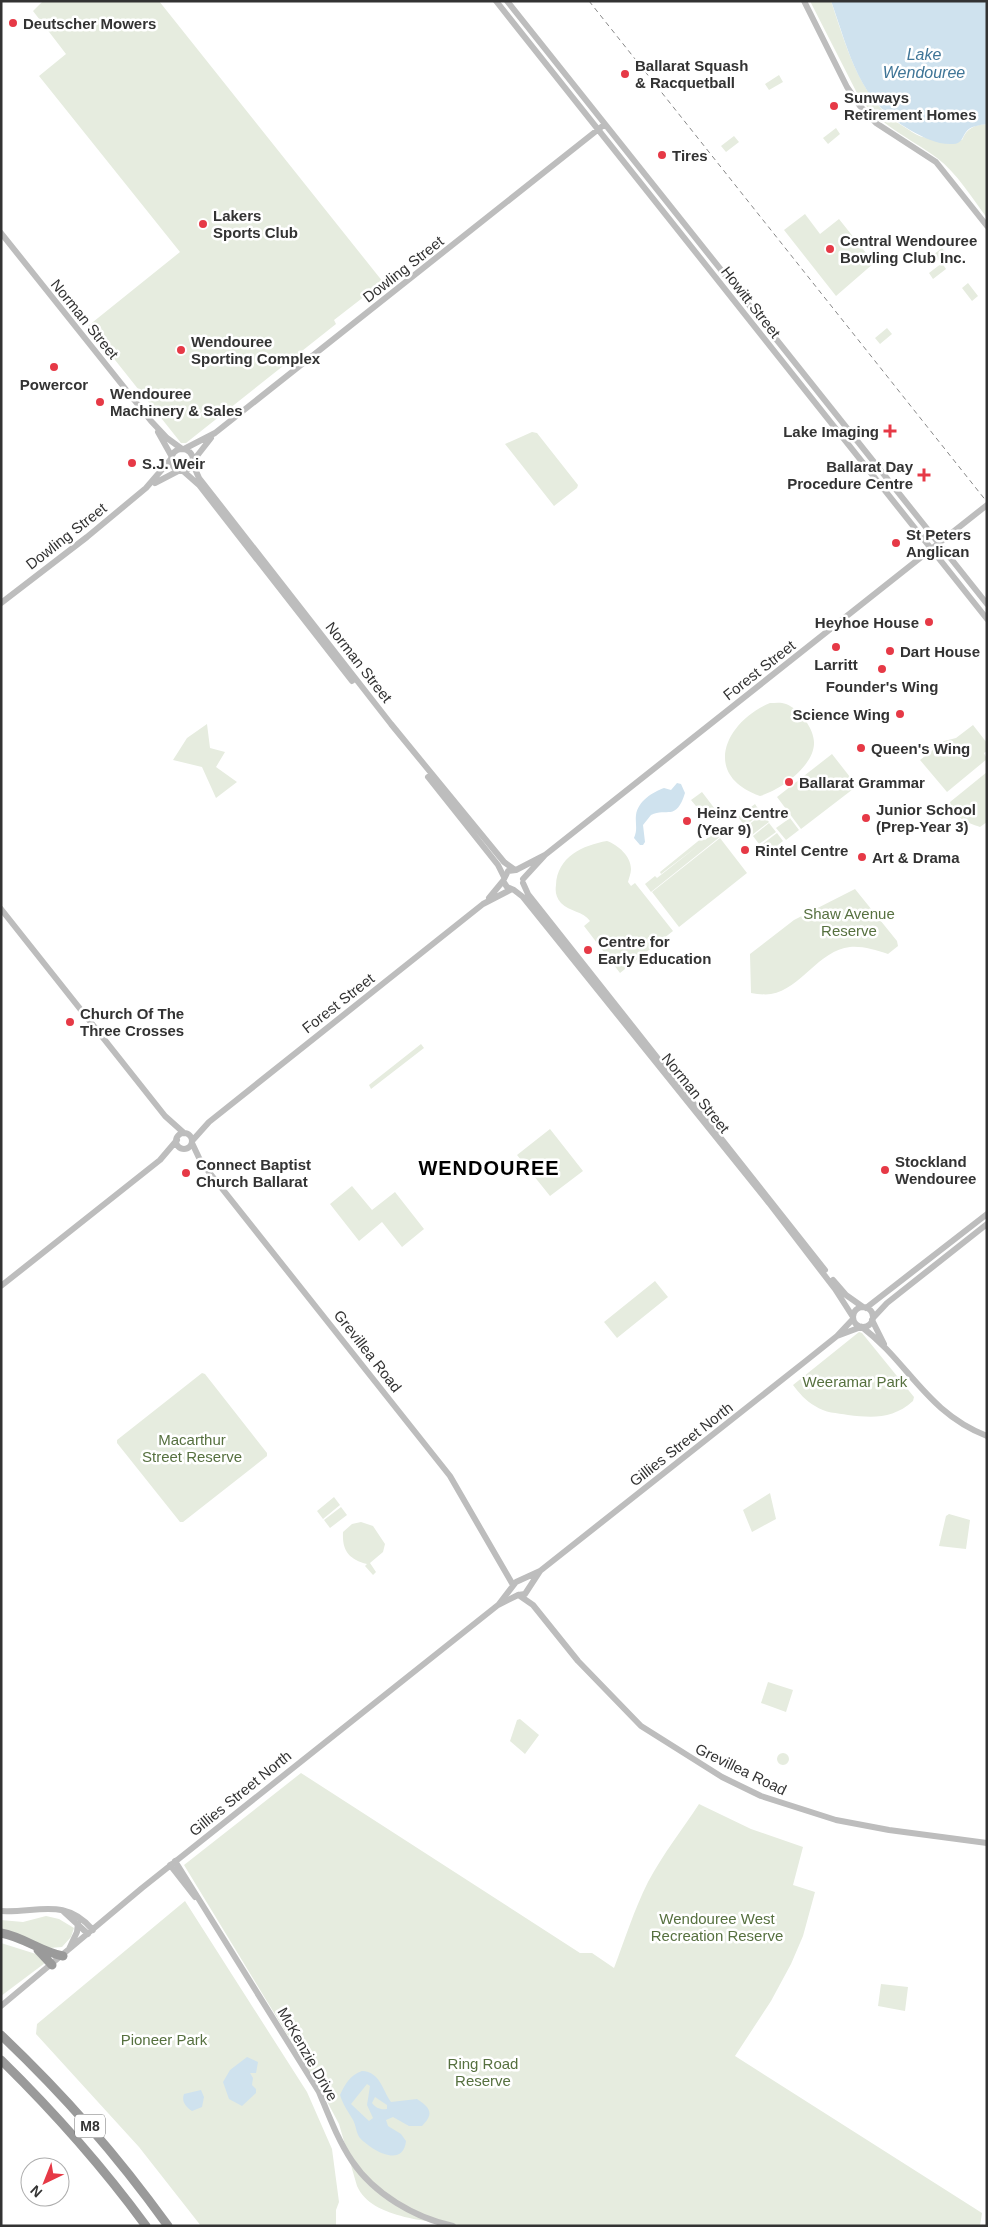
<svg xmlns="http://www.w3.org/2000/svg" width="988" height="2227" font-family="Arial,sans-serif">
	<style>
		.green { fill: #e6ecdf }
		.water { fill: #cfe2ee; fill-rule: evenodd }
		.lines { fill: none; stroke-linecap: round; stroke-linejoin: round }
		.secondary { stroke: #bdbdbd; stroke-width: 6 }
		.highway { stroke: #9a9a9a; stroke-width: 9 }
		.rail { stroke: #888; stroke-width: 1; stroke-dasharray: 5 4; stroke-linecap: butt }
		.poi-dot { fill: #e63946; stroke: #fff; stroke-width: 2 }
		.labels { text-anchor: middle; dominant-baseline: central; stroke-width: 5; stroke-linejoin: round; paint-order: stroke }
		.shield { fill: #fff; stroke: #707070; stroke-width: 1 }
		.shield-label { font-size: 14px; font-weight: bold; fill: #333 }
		.poi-label { font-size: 15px; font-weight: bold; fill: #333; stroke: #fff; text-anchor: start }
		.street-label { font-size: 15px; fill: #333; stroke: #fff }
		.park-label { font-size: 15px; fill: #56703f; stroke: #fff }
		.water-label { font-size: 16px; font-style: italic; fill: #3f7597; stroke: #fff }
		.district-label { font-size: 20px; font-weight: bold; letter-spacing: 1px; fill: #000; stroke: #fff }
	</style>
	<rect width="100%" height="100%" fill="#fff"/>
	<path class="green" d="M43 1H159L383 282 334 320 336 324 186 443H181L88 326 180 252 39 76 66 54 33 11Z
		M810 1H831C847 48 860 102 906 128 911 131 917 136 923 137 935 140 949 139 962 140 967 128 974 125 987 124V218C972 198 957 173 937 158 910 138 879 125 859 97Z
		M779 75 783 82 769 90 765 84Z
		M836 128 840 134 828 144 823 138Z
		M734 136 739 142 726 152 721 146Z
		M805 214 820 234 839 219 874 263 836 296 784 230Z
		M942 248 946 254 933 264 929 258Z
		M942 263 946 269 933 279 929 273Z
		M968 283 978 296 972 301 962 288Z
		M887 328 892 334 880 344 875 338Z
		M532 432 537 433 578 485 577 488 554 506 505 444Z
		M770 703C775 703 781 702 786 704 799 709 815 729 814 744 813 767 780 790 760 796 701 775 725 722 770 703Z
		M207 724 210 748 225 752 216 767 237 782 216 798 202 767 173 760 187 738Z
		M973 725 987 743V751L984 753 987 759 947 792 920 760 944 741 956 738Z
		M832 754 857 786 801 829 777 797Z
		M987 772V822L980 827C966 822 954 818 950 802Z
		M702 792 715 809 705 817 691 800Z
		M755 804 761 813 745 826 738 817Z
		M762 814 769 822 752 835 746 827Z
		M790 818 799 830 786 840 776 828Z
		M769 823 776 832 759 844 753 836Z
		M716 831 721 836 651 892 645 884 655 876 657 878 699 845 661 874 660 872 697 842 702 838 705 840Z
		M777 833 783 841 767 854 760 846Z
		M720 838 747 873 679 927 652 892Z
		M607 841C618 845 631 856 631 869 631 873 629 878 628 882L631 886 635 883 673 931 620 973 584 926 590 921C583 911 570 912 561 903 556 897 555 892 556 885 557 857 583 845 607 841Z
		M855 889 897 941 898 946 888 954C875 950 863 946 850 947 819 950 801 989 771 994 765 995 757 994 751 993L750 954 794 920Z
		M421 1044 424 1048 371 1089 369 1085Z
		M550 1129 583 1171 550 1196 517 1155Z
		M352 1186 372 1210 395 1192 424 1229 402 1247 382 1222 359 1241 330 1204Z
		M655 1281 668 1297 617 1338 604 1322Z
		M859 1332 862 1333 914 1397 913 1401C893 1419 873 1418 848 1415 837 1413 825 1413 815 1406 806 1401 799 1393 793 1385Z
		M202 1373 205 1374 267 1453V1456L183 1522H180L117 1443V1440Z
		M770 1493 776 1519 752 1532 743 1510Z
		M334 1497 340 1505 323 1519 317 1511Z
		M341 1507 347 1515 330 1528 324 1520Z
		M949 1514 970 1520 966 1549 939 1546 946 1516Z
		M361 1522 373 1526 385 1544 383 1552 370 1563 376 1572 373 1575 365 1566 367 1564C349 1559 342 1551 343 1532L352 1524Z
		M768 1682 793 1690 786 1712 761 1703Z
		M520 1719 539 1735 525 1754 510 1741 517 1720Z
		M777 1759a6 6 0 1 1 12 0a6 6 0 1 1-12 0Z
		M301 1773 580 1953H592L614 1968C625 1939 634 1910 648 1882 663 1854 682 1830 699 1804L751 1829 803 1847 793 1885 815 1892 803 1936 791 1964 771 2001 735 2056 982 2213 980 2226H465C433 2221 372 2220 357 2186L339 2124 321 2090 184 1865Z
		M767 1780 781 1785 778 1792 764 1787Z
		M185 1901 307 2092 332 2149 339 2202 336 2210V2226H201L139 2147 36 2034 37 2024Z
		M46 1916 59 1919 74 1928 71 1937 62 1947 49 1948 1 1930V1920L23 1922Z
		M1 1943 36 1954 45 1963 1 1996Z
		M881 1984 908 1987 905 2011 878 2006Z"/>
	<path class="water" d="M831 1H987V124C980 125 970 126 966 132 962 137 962 144 953 144 938 145 924 138 910 130 858 101 850 54 831 1Z
		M677 783 681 784 685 793C676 822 667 807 651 815L643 825 645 842 643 845H640L634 838C638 829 635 823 636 815 638 801 653 792 664 788L671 790Z
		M247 2057 258 2062 256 2073H250L253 2078 252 2085 256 2089V2093L242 2106 229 2099 223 2082 230 2070Z
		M362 2071C380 2072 382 2089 391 2102L417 2099C431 2108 434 2114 422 2126H409L393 2117 386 2120 388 2126 401 2134 406 2141C403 2169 371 2150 360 2138 356 2133 356 2125 353 2120 348 2111 343 2105 340 2095 345 2084 350 2075 362 2071ZM367 2084 370 2086 367 2105 373 2118 369 2121 351 2104ZM375 2097 387 2105V2109C380 2110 376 2108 372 2103Z
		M201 2090 204 2097 202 2107 192 2111C186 2107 181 2101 184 2094Z"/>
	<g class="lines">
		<path class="secondary" d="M496 1 987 619
			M507 1 987 604
			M804 1 847 87 860 106 876 123 936 162 987 226
			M1 233 151 421 167 438 182 449
			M158 432 172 457
			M184 449 215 433 605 124
			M171 460a11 11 0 1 1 22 0a11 11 0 1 1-22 0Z
			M193 461 211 438
			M192 462 199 478 391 724 504 862 515 870
			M182 470 199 485 352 681
			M155 483 180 470
			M1 603 87 537 146 488 171 459
			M428 777 498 865 504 877
			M545 855 516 870 508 871 503 881 507 887 514 890 523 897 769 1203 835 1289 853 1317
			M523 879 545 855 987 505
			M523 883 528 894 825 1270
			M489 898 503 881
			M1 909 165 1116 184 1133
			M176 1141a8 8 0 1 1 16 0a8 8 0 1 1-16 0Z
			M192 1141 209 1122 483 904 510 890
			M192 1143 201 1162 450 1476 513 1585
			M833 1280 846 1295 863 1307
			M1 1286 160 1160 177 1140
			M853 1317a10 10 0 1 1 20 0a10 10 0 1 1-20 0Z
			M866 1308 987 1214
			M873 1318 887 1303 987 1224
			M872 1320 884 1344
			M862 1327C909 1363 926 1412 987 1436
			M837 1336 861 1327
			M518 1595 525 1594 540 1571
			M520 1596 533 1605 578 1661 641 1726 722 1777 761 1796 836 1820 889 1830 987 1843
			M499 1604 516 1582 540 1571 807 1360 837 1336 853 1319
			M175 1861 319 2092C329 2116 338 2140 352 2161 374 2194 415 2218 453 2226
			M170 1865 195 1897
			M1 1911C38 1913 65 1897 93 1930
			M63 1911 88 1934
			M69 1949 77 1932 78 1923
			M1 2006 142 1888 498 1605 518 1595"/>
		<path class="highway" d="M1 1933C24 1937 41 1952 63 1956
			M38 1950 52 1965
			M1 2035C65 2096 116 2154 168 2226
			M1 2060C54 2112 102 2166 146 2226"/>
		<path class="rail" d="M589 1 987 502"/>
	</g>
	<g class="poi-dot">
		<circle cx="13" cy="23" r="5"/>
		<circle cx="625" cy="74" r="5"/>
		<circle cx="834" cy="106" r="5"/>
		<circle cx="662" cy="155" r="5"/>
		<circle cx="203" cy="224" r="5"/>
		<circle cx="830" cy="249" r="5"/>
		<circle cx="181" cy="350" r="5"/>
		<circle cx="54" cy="367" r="5"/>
		<circle cx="100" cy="402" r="5"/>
		<path d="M887.5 423.5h5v5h5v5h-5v5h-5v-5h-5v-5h5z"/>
		<circle cx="132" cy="463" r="5"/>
		<path d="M921.5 467.5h5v5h5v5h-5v5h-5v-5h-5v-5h5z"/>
		<circle cx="896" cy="543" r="5"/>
		<circle cx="929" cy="622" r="5"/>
		<circle cx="836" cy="647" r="5"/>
		<circle cx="890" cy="651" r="5"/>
		<circle cx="882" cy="669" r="5"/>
		<circle cx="900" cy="714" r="5"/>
		<circle cx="861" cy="748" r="5"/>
		<circle cx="789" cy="782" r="5"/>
		<circle cx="866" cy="818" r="5"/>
		<circle cx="687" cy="821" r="5"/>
		<circle cx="745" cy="850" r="5"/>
		<circle cx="862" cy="857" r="5"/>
		<circle cx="588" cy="950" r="5"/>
		<circle cx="70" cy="1022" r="5"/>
		<circle cx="885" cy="1170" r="5"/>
		<circle cx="186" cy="1173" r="5"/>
	</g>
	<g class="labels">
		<rect class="shield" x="75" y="2114.5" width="30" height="23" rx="4"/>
		<g class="shield-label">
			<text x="90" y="2126">M8</text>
		</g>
		<g class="poi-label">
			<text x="23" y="23">Deutscher Mowers</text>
			<text x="635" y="65">Ballarat Squash<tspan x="635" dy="17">&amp; Racquetball</tspan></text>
			<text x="844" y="97">Sunways<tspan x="844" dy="17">Retirement Homes</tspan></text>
			<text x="672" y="155">Tires</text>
			<text x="213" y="215">Lakers<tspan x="213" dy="17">Sports Club</tspan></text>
			<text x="840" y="240">Central Wendouree<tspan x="840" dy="17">Bowling Club Inc.</tspan></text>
			<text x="191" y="341">Wendouree<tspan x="191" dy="17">Sporting Complex</tspan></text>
			<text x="54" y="384" text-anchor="middle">Powercor</text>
			<text x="110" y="393">Wendouree<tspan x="110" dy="17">Machinery &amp; Sales</tspan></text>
			<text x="879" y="431" text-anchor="end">Lake Imaging</text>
			<text x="142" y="463">S.J. Weir</text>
			<text x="913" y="466" text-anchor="end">Ballarat Day<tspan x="913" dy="17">Procedure Centre</tspan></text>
			<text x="906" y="534">St Peters<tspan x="906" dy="17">Anglican</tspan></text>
			<text x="919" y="622" text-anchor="end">Heyhoe House</text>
			<text x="900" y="651">Dart House</text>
			<text x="836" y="664" text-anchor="middle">Larritt</text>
			<text x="882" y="686" text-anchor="middle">Founder's Wing</text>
			<text x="890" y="714" text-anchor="end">Science Wing</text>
			<text x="871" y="748">Queen's Wing</text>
			<text x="799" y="782">Ballarat Grammar</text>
			<text x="876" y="809">Junior School<tspan x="876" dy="17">(Prep-Year 3)</tspan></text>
			<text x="697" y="812">Heinz Centre<tspan x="697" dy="17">(Year 9)</tspan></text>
			<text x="755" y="850">Rintel Centre</text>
			<text x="872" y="857">Art &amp; Drama</text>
			<text x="598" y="941">Centre for<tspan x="598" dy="17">Early Education</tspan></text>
			<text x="80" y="1013">Church Of The<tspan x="80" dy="17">Three Crosses</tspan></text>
			<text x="895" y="1161">Stockland<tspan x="895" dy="17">Wendouree</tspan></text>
			<text x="196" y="1164">Connect Baptist<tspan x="196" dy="17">Church Ballarat</tspan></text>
		</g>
		<g class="street-label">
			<text transform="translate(403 269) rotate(-38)">Dowling Street</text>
			<text transform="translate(751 302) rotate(52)">Howitt Street</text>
			<text transform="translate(85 319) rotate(51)">Norman Street</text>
			<text transform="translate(66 536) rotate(-38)">Dowling Street</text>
			<text transform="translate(359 662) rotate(52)">Norman Street</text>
			<text transform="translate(759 670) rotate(-38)">Forest Street</text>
			<text transform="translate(338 1003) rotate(-38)">Forest Street</text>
			<text transform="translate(696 1093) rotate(51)">Norman Street</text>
			<text transform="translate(368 1351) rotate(52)">Grevillea Road</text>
			<text transform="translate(681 1444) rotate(-38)">Gillies Street North</text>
			<text transform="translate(741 1769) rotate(26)">Grevillea Road</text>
			<text transform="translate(240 1793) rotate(-39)">Gillies Street North</text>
			<text transform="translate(308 2054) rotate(60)">McKenzie Drive</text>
		</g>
		<g class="park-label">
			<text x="849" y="913">Shaw Avenue<tspan x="849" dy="17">Reserve</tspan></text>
			<text x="855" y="1381">Weeramar Park</text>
			<text x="192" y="1439">Macarthur<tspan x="192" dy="17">Street Reserve</tspan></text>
			<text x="717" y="1918">Wendouree West<tspan x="717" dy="17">Recreation Reserve</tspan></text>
			<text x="164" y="2039">Pioneer Park</text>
			<text x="483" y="2063">Ring Road<tspan x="483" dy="17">Reserve</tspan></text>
		</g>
		<g class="water-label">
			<text x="924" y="54">Lake<tspan x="924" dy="18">Wendouree</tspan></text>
		</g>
		<g class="district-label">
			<text x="489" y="1168">WENDOUREE</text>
		</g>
	</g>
	<rect width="988" height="2227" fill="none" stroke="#333333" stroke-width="5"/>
	<g transform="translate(45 2182) rotate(223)"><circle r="24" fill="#ffffff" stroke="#adadad"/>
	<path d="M0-4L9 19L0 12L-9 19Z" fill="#e63946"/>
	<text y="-8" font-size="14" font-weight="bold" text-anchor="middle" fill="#333333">N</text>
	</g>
</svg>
